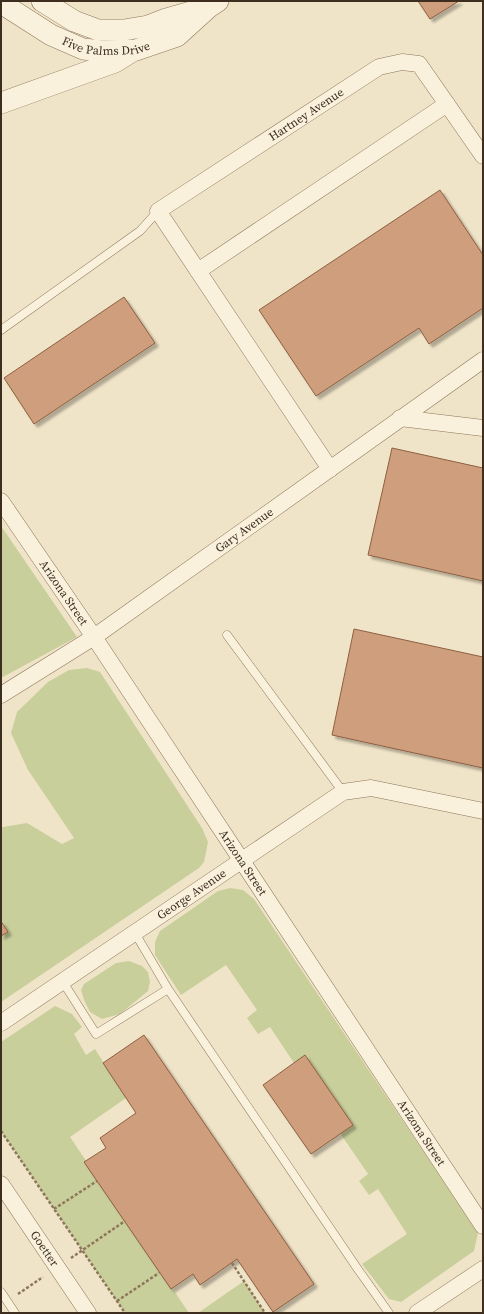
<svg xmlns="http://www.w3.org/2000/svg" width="484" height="1314" font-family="'Source Serif 4',serif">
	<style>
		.green { fill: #c9cf9b }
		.building { fill: #cf9f7d; stroke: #8d5f41; filter: url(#shadow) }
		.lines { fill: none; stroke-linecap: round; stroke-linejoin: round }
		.service-casing { stroke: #8d765c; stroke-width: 9 }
		.minor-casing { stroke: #8d765c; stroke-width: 17 }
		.tertiary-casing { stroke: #8d765c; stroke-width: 22 }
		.path { stroke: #8d765c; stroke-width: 2.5; stroke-dasharray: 3 2; stroke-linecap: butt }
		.service { stroke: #faf1dc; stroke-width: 8 }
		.minor { stroke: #faf1dc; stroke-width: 16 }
		.tertiary { stroke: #faf1dc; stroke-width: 21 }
		.labels { text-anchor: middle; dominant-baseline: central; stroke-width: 3.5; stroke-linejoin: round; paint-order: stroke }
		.street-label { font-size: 12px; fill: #3d2e20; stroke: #f7eed8 }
	</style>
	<defs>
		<filter id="shadow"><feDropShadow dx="3.5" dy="3.5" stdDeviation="1" flood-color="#0004"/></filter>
	</defs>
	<rect width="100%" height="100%" fill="#f0e4c8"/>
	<path class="green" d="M1 526 77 637 1 678Z
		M87 668 100 672 202 828 208 842 204 862 199 868 1 1002V936L8 932 1 919V828L3 827 27 823 62 844 74 838 28 770 11 733 17 712 48 682 69 670Z
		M230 888 243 890 254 899 478 1233 474 1251 401 1302 389 1299 362 1264 407 1234 378 1189 369 1195 359 1181 368 1174 340 1133 353 1125 306 1056 294 1063 270 1027 258 1034 247 1018 257 1010 226 965 181 995 155 955V942L160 931 218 891Z
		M129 961 142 966 148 972 150 982 148 991 120 1014 102 1019 90 1012 84 1000 81 990 84 984 116 963Z
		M55 1006 72 1014 82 1027 74 1034 86 1055 95 1049 126 1098 70 1137 189 1313H125L1 1131V1042Z
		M244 1281 265 1313H198Z"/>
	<path class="building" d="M418 1H459L430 19Z
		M440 190 483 255V308L429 344 419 328 316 396 259 310Z
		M124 297 155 343 34 424 4 378Z
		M392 448 483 468V581L368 555Z
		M354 629 483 657V768L332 735Z
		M1 921 8 932 1 936Z
		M144 1035 314 1284 273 1312 237 1259 200 1285 193 1274 171 1289 84 1162 106 1148 100 1138 136 1113 103 1063Z
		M305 1055 353 1125 311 1154 263 1085Z"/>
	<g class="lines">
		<defs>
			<path id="service" d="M1 330 140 231 158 211
				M227 635 343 792
				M63 982 96 1034 168 989 135 933
				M168 989 357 1268 389 1313
				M1 1292 15 1313"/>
			<g id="minor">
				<path d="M198 271 447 104"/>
				<path d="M400 418 483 428"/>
				<path id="s1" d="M330 469 158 211 379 67 402 62 419 64 483 156"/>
				<path id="s2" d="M1 501 94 637 483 1226"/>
				<path id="s3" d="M1 695 94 637 483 360"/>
				<path id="s4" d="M1 1023 343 792 371 788 483 811"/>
				<path id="s5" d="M1 1184 88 1313"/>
				<path d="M417 1313 483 1269"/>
			</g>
			<g id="tertiary">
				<path d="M42 1 74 21 98 30H124L148 26 166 19 205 8"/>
				<path id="s6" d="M1 3 51 35 83 49 102 51 136 50 177 36 209 7 218 1"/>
				<path d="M1 103 115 62 131 52"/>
			</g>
		</defs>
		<use href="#service" class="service-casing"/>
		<use href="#minor" class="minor-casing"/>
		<use href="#tertiary" class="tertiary-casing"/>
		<path class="path" d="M1 1131 125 1313
			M54 1209 97 1181
			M71 1258 125 1221
			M232 1263 265 1313
			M18 1294 43 1277
			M117 1301 159 1273"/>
		<use href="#service" class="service"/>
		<use href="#minor" class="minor"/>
		<use href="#tertiary" class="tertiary"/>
	</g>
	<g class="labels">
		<g class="street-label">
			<text stroke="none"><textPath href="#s6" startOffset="117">Five Palms Drive</textPath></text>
			<text stroke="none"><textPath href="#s1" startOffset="487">Hartney Avenue</textPath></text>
			<text stroke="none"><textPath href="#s3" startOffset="294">Gary Avenue</textPath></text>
			<text stroke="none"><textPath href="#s2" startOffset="111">Arizona Street</textPath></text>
			<text stroke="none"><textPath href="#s2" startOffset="435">Arizona Street</textPath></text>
			<text stroke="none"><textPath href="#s4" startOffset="230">George Avenue</textPath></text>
			<text stroke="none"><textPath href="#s2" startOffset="759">Arizona Street</textPath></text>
			<text stroke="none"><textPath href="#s5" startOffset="78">Goetter</textPath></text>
		</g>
	</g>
	<rect width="484" height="1314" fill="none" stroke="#3d2e20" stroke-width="4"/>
</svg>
